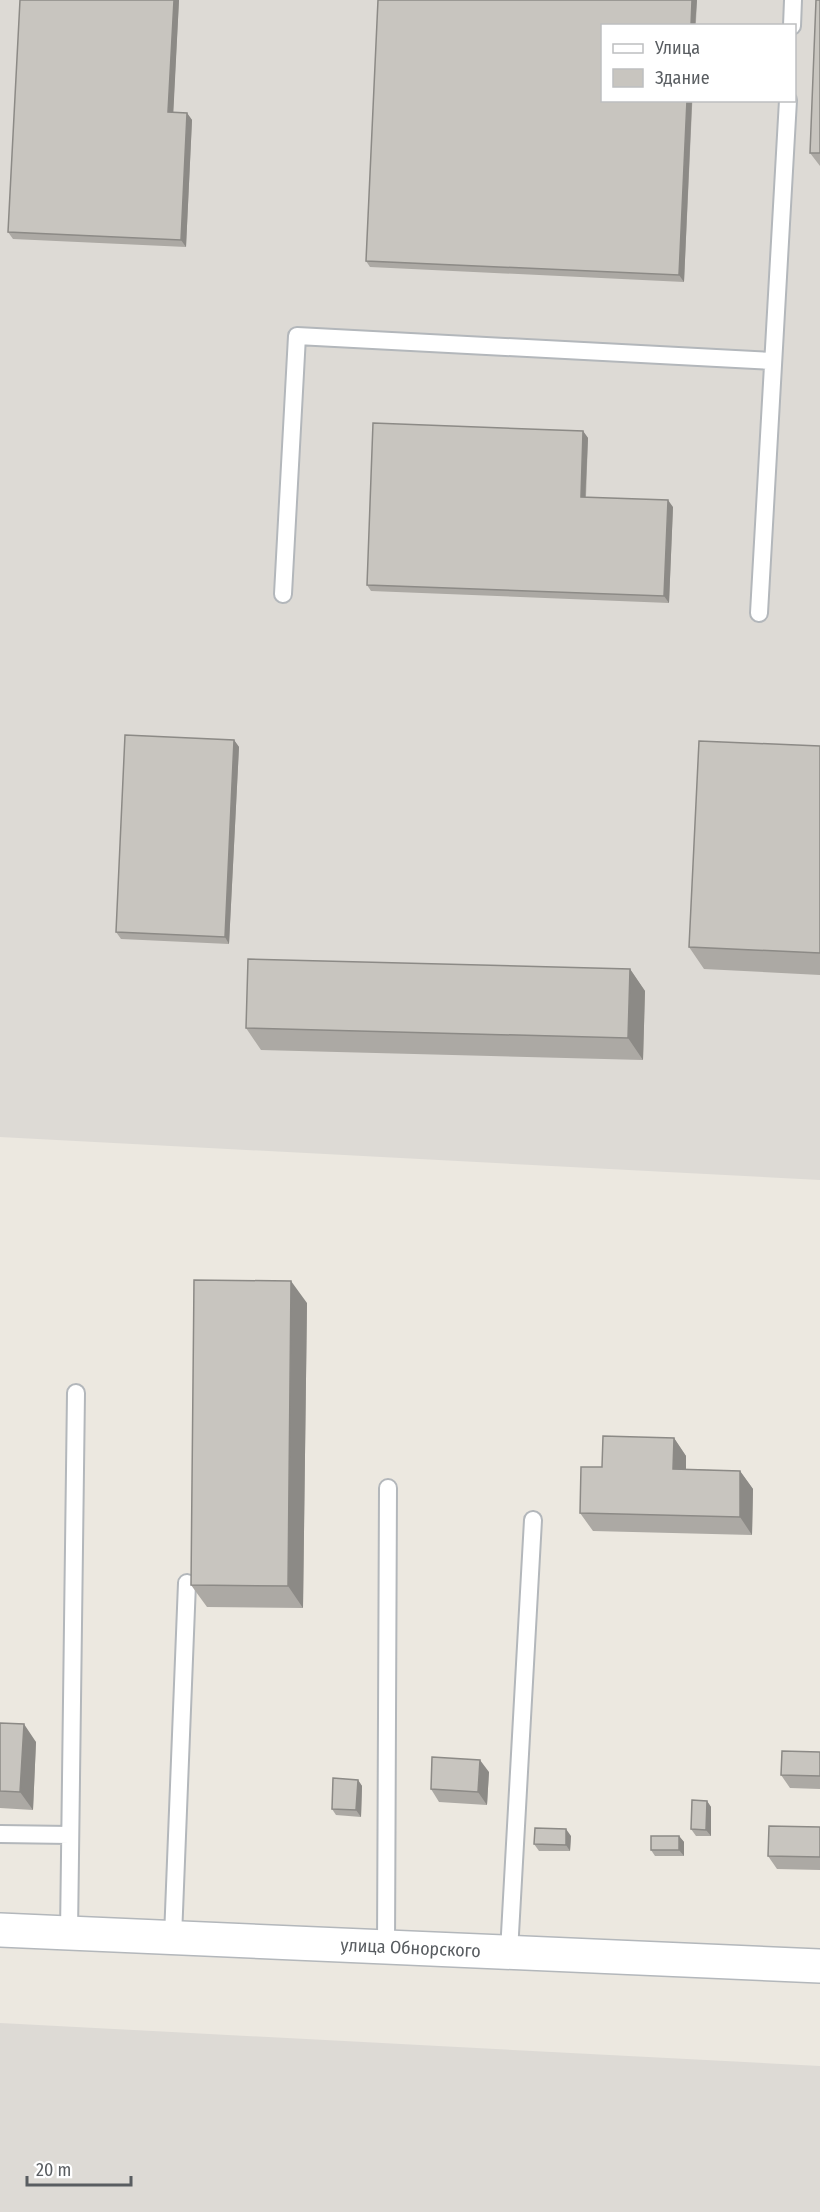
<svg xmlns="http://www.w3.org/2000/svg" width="820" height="2212" font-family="'Fira Sans Condensed',sans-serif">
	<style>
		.industrial { fill: #dddad5; fill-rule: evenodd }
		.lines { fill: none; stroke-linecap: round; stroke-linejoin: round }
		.service-casing { stroke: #b3b7bb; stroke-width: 20 }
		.minor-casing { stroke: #b3b7bb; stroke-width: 36 }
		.service { stroke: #fff; stroke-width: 16 }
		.minor { stroke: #fff; stroke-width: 33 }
		.wall { fill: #aca9a4 }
		.shaded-wall { fill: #8c8a86 }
		.building { fill: #c8c5bf; stroke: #8c8a86; stroke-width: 1.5 }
		.labels { text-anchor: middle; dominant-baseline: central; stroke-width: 4.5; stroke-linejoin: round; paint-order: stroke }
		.street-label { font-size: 18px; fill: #595d61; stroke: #fff }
	</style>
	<rect width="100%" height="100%" fill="#ece8e0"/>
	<path class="industrial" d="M0 0H820V1180L0 1137ZM602 26H794V100H602Z
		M0 2023 820 2066V2212H0Z"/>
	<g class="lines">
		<defs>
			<path id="service" d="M792 26 793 0
				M283 594 297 336 773 361
				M759 613 788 100
				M0 1834 70 1835
				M69 1933 76 1393
				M173 1937 187 1583
				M386 1946 388 1488
				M509 1952 533 1520"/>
			<g id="minor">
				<path id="s1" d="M0 1930 820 1966"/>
			</g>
		</defs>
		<use href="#service" class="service-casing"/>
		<use href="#minor" class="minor-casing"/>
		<use href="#service" class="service"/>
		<use href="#minor" class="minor"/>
	</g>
	<path class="wall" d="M179 0 173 112 187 113 192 120 186 247 13 239 8 232Z
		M697 0 684 282 370 267 366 261Z
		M820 0V166L810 153Z
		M583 431 588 438 586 497 673 507 669 603 371 591 367 585Z
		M234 740 239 747 229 944 121 939 116 932Z
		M820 746V975L704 969 689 947Z
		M630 969 645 991 643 1060 261 1050 246 1028Z
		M307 1303 303 1608 207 1607 191 1585Z
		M674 1438 686 1456V1469L740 1471 753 1489 752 1535 593 1531 580 1513 602 1467Z
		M0 1723 36 1742 33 1810 0 1808Z
		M820 1752V1789L790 1788 781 1775Z
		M489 1772 487 1805 439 1802 431 1789Z
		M358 1780 362 1786 361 1817 336 1815 332 1809Z
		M707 1801 711 1807V1836H696L691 1829Z
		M820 1827V1870L777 1869 768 1856Z
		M571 1836 570 1851H539L534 1844Z
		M679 1836 684 1842V1856H655L651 1850Z"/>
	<path class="shaded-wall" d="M174 0H179L173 119 168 112Z
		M692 0H697L695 26H691Z
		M687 100H692L684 282 679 275Z
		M187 113 192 120 186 247 181 240Z
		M583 431 588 438 585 503 581 497Z
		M668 500 673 507 669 603 664 596Z
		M234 740 239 747 229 944 225 937Z
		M630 969 645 991 643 1060 628 1038Z
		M291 1281 307 1303 303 1608 288 1586Z
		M674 1438 686 1456V1487L673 1469Z
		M740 1471 753 1489 752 1535 740 1517Z
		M24 1724 36 1742 33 1810 20 1792Z
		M480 1760 489 1772 487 1805 478 1792Z
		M358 1780 362 1786 361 1817 356 1810Z
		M707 1801 711 1807V1836L706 1830Z
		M566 1829 571 1836 570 1851 566 1845Z
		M679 1836 684 1842V1856L679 1850Z"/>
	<path class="building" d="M20 0H174L168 112 187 113 181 240 8 232Z
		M378 0H692L691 26H603V100H687L679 275 366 261Z
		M816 0H820V153H810Z
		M373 423 583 431 581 497 668 500 664 596 367 585Z
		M125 735 234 740 225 937 116 932Z
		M699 741 820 746V953L689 947Z
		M248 959 630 969 628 1038 246 1028Z
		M194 1280 291 1281 288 1586 191 1585Z
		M603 1436 674 1438 673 1469 740 1471V1517L580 1513 581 1467H602Z
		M0 1723 24 1724 20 1792 0 1791Z
		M782 1751 820 1752V1776L781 1775Z
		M432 1757 480 1760 478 1792 431 1789Z
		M333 1778 358 1780 356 1810 332 1809Z
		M692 1800 707 1801 706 1830 691 1829Z
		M769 1826 820 1827V1857L768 1856Z
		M535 1828 566 1829V1845L534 1844Z
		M651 1836H679V1850H651Z"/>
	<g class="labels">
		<g class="street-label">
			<text stroke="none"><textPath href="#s1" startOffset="411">улица Обнорского</textPath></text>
		</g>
	</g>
	<rect x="601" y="24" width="195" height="78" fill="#ffffff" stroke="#bdbec0" stroke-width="1.5"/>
	<rect x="613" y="44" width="30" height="9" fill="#ffffff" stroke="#bdbec0" stroke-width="1.5"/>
	<text x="655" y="54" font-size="18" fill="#595d61">Улица</text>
	<rect x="613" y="69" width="30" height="18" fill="#c8c5bf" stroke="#bdbec0" stroke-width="1.5"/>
	<text x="655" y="84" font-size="18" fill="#595d61">Здание</text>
	<path d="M27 2176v9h104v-9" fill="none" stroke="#595d61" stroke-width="3"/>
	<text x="36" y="2176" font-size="18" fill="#595d61" stroke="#ffffff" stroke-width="4.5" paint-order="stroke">20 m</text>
</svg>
